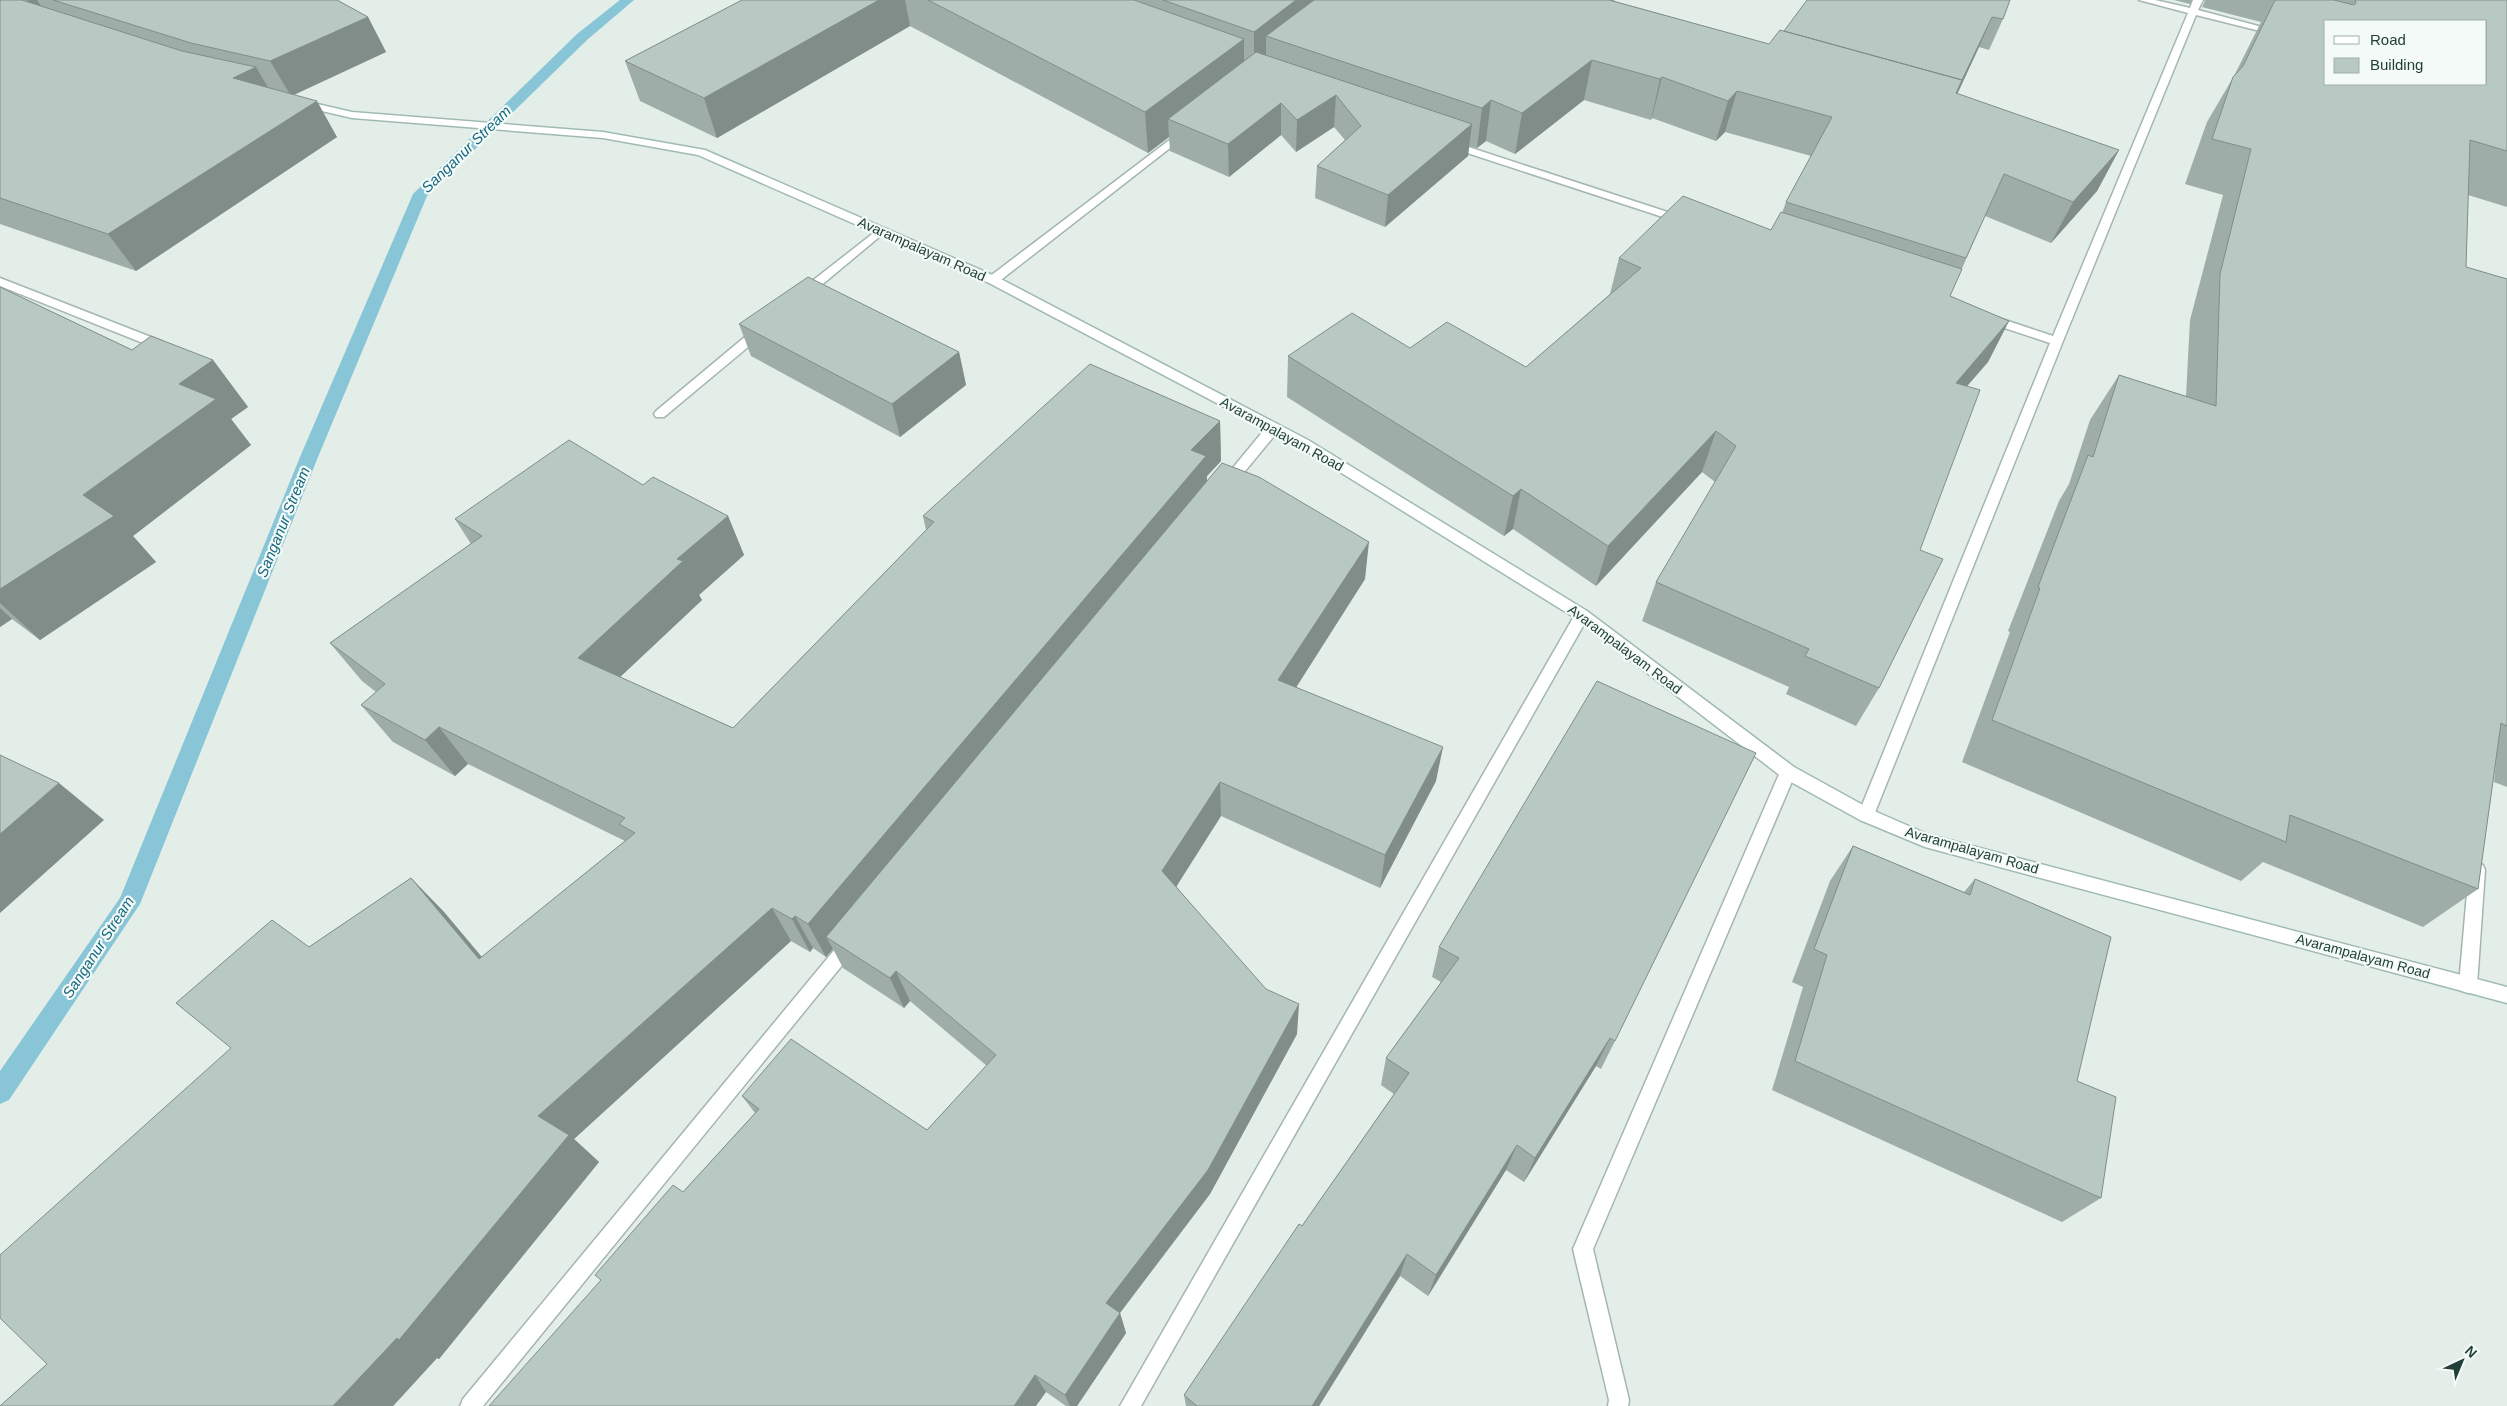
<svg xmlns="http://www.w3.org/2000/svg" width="2507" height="1406" font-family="Arial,sans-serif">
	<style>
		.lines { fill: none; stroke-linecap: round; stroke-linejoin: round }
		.stream { fill: #88c5d6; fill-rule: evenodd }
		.street-casing { stroke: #a5b6b1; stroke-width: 3 }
		.secondary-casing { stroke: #a0bab2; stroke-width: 3 }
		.street { fill: #fff; fill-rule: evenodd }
		.secondary { fill: #fff; fill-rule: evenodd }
		.wall { fill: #9eada8 }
		.shaded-wall { fill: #818d88 }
		.building { fill: #b8c9c3; stroke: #818d88; fill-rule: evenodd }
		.labels { text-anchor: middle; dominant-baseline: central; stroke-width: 4.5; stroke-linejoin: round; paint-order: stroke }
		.street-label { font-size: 14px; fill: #21403a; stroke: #f4faf7 }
		.water-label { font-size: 15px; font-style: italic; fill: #176980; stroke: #f4faf7 }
	</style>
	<rect width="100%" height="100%" fill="#e3eee9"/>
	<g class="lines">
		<path class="stream" d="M620 0H634L587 40 427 196 318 457 140 904 9 1100 0 1104V1071L120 898 300 457 413 194 577 34Z"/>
		<defs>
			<path id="street" d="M2139 0H2155L2190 8 2193 0H2203L2198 10 2281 32 2276 35 2196 15 2063 341 1874 815 1872 820 1866 822 1860 820 1858 815 2050 343 1983 321 1981 318 1987 314 2053 336 2188 13Z
				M1184 129 1189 132 1188 134 997 283H989V277Z
				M1450 141 1686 218 1688 220 1682 223 1678 222 1446 146 1445 144Z
				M880 228 886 231 884 233 806 298H798V292Z
				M0 278 161 341 163 344 157 348 153 347 0 286Z
				M762 325 768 329 766 332 664 417H656L654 414 656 411 758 326Z
				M1274 423 1280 427 1279 430 1232 487H1222L1220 484 1222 481 1269 424Z
				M1582 610 1587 611 1589 615 1587 619 1141 1406H1120L1577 611Z
				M1788 766 1794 767 1796 772 1593 1249 1629 1400 1628 1406H1608L1609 1400 1573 1249 1780 772 1782 767Z
				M2477 863 2483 865 2485 870 2477 985 2474 991 2468 993 2462 991 2459 985 2469 870 2471 865Z
				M851 934 857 937 859 942 857 947 483 1406H460L463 1399 845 937Z"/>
			<path id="secondary" d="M300 100 352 112 603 132 705 150 997 277 1308 440 1587 611 1794 767 1872 810 1927 834 2507 987V1003L1925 847 1860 820 1782 777 1577 619 1298 446 989 283 698 155 603 138 352 118 296 105 295 103Z"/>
		</defs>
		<use href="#street" class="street-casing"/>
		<use href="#secondary" class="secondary-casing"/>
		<use href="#street" class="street"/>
		<use href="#secondary" class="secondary"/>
	</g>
	<path class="wall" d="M0 0H337L368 17 386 52 294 95 337 137 136 271 0 224Z
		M742 0H1615L1614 1 1769 44 1784 31 2010 0 2003 19 1989 50 1979 47 1957 94 2119 150 2097 191 2051 243 1985 216 1950 296 2009 321 1988 362 1967 386 1920 550 1879 688 1856 726 1786 694 1789 687 1642 621 1656 582 1715 482 1702 472 1596 586 1513 529 1504 536 1287 397 1288 356 1410 348 1526 367 1610 294 1619 258 1771 230 1782 213 1786 202 1811 156 1725 132 1716 141 1652 118 1651 120 1584 100 1515 154 1486 141 1477 148 1469 146 1468 156 1385 227 1315 198 1317 166 1345 140 1334 127 1296 152 1281 135 1229 177 1170 151 1169 137 1148 153 910 26 717 138 640 101 625 61Z
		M2174 0H2192L2190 4Z
		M2204 0H2507V207L2468 195 2466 267 2507 279V787L2494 782 2496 761 2478 889 2423 927 2263 862 2241 881 1962 762 2010 632 2008 631 2059 501 2069 484 2090 420 2119 375 2186 396 2190 320 2223 195 2185 184 2207 122 2234 76 2261 22 2202 7 2205 1Z
		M0 287 132 350 213 360 248 407 231 419 251 445 133 536 156 562 40 640 12 619 0 627Z
		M739 324 959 352 966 385 900 437 751 356Z
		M1220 421 1221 461 1207 476V482L1365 579 1296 687 1436 781 1380 888 1221 816 1176 886 1297 1034 1210 1194 1120 1313 1126 1333 1077 1406H1066L1046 1392 683 1192 755 1113 742 1096 927 1130 987 1066 910 1001 904 1008 843 968 833 949 826 957 813 948 810 952 791 941 574 1139 599 1162 439 1359 437 1358 393 1406H0L47 1364 231 1048 309 947 411 878 444 912 482 957 625 841 468 764 455 776 393 742 361 705 376 692 362 681 330 643 471 544 455 519 643 485 728 516 744 555 699 595 702 600 620 677 733 728 926 530 923 516Z
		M1853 846 1964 892 1975 879 2077 1081 2101 1198 2062 1222 1772 1090 1803 987 1792 982 1830 881Z
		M1439 947 1615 1041 1601 1069 1596 1066 1524 1182 1506 1170 1428 1296 1400 1276 1319 1406H1186L1184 1395 1394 1094 1381 1085 1386 1058 1441 982 1432 977Z"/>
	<path class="shaded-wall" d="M27 0H37L51 21 44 24Z
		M879 0H905L910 26 717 138 704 98Z
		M1296 0H1347L1266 36V62L1254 72V32Z
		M368 17 386 52 291 96 270 61Z
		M1992 17 1979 47 1949 112 1962 80Z
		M1244 39V80L1168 119 1169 137 1148 153 1145 112Z
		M1592 60 1584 100 1515 154 1522 113Z
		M256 67 277 103 233 78Z
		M1662 77 1652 118 1651 120 1660 79Z
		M1737 91 1725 132 1716 141 1728 101Z
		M1336 95 1334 127 1296 152 1297 120Z
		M1491 100 1486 141 1477 148 1482 108Z
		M317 101 337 137 136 271 108 234Z
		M1281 103V135L1229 177 1228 144Z
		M1472 124 1468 156 1385 227 1388 195Z
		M2119 150 2097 191 2051 243 2073 202Z
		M2009 321 1988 362 1935 423 1956 383Z
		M959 352 966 385 900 437 892 404Z
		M213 360 248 407 231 419 251 445 133 536 156 562 40 640 0 603V589L179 384Z
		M1220 421 1221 461 1207 476V496L826 937 833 949 826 957 808 924 1191 450Z
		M1716 431 1702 472 1596 586 1608 546Z
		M1521 489 1513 529 1504 536 1513 496Z
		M728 516 744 555 699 595 702 600 601 695 578 658 677 559Z
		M1369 542 1365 579 1278 716V680Z
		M0 608 12 619 0 627Z
		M439 727 468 764 455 776 425 740Z
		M1443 747 1436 781 1380 888 1385 855Z
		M1220 782 1221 816 1166 903 1162 871Z
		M59 783 104 820 0 913V834Z
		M411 878 444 912 510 991 479 959Z
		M772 908 791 941 574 1139 599 1162 439 1359 437 1358 393 1406H333L538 1116Z
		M795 916 813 948 810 952 792 919Z
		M896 971 910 1001 904 1008 890 978Z
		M1299 1004 1297 1034 1210 1194 1113 1322 1106 1303Z
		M1610 1038 1596 1066 1524 1182 1535 1158Z
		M1517 1145 1506 1170 1428 1296 1436 1275Z
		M1407 1254 1400 1276 1319 1406H1312Z
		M1120 1313 1126 1333 1077 1406H1070L1065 1395Z
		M1035 1375 1046 1392 1036 1406H1014Z"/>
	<path class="building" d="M0 0H22L182 51 256 67 233 78 317 101 108 234 0 198Z
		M53 0H337L368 17 270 61 191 43Z
		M742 0H879L704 98 625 61Z
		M928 0H1134L1244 39 1145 112Z
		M1163 0H1296L1254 32Z
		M1314 0H1609L1769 44 1780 30 1962 80 1956 93 2119 150 2073 202 2004 174 1966 258 1786 202 1832 117 1737 91 1728 101 1662 77 1660 79 1592 60 1522 113 1491 100 1482 108 1266 36Z
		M1807 0H2010L2003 19 1992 17 1962 80 1784 31Z
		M2275 0H2334L2354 5 2356 3 2355 0H2507V151L2470 140 2466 267 2507 279V726L2501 723 2478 889 2290 815 2286 842 1992 720 2040 588 2038 587 2088 455 2093 457 2119 375 2216 406 2220 274 2251 149 2212 139 2233 77 2243 66ZM2326 21H2486V84H2326Z
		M1256 52 1472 124 1388 195 1317 166 1361 126 1336 95 1297 120 1281 103 1228 144 1168 119Z
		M1683 196 1771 230 1781 212 1962 269 1950 296 2009 321 1956 383 1980 390 1920 550 1943 559 1879 688 1805 656 1809 649 1656 582 1736 446 1716 431 1608 546 1521 489 1513 496 1288 356 1352 313 1410 348 1447 322 1526 367 1641 268 1619 258Z
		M808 277 959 352 892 404 739 324Z
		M0 287 132 350 151 336 213 360 179 384 216 399 83 495 114 516 0 589Z
		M1090 364 1220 421 1191 450 1206 456 808 924 795 916 792 919 772 908 538 1116 569 1135 399 1340 397 1338 333 1406H0L47 1364 0 1318V1255L231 1048 176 1003 272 920 309 947 411 878 479 959 635 833 619 824 625 818 439 727 425 740 361 705 385 684 330 643 482 536 455 519 569 440 643 485 653 477 728 516 677 559 683 561 578 658 733 728 934 522 923 516Z
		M1222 463 1259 477 1369 542 1278 680 1443 747 1385 855 1220 782 1162 871 1266 989 1299 1004 1208 1170 1106 1303 1120 1313 1065 1395 1035 1375 1014 1406H489L601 1280 595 1275 673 1185 683 1192 759 1109 742 1096 791 1039 927 1130 996 1055 896 971 890 978 826 937Z
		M1597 681 1756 753 1615 1041 1610 1038 1535 1158 1517 1145 1436 1275 1407 1254 1312 1406H1197L1184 1395 1299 1224 1302 1226 1409 1073 1386 1058 1459 958 1439 947Z
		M0 755 59 783 0 834Z
		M1853 846 1970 895 1975 879 2111 937 2077 1081 2116 1097 2101 1198 1795 1061 1827 955 1814 949Z"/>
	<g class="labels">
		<g class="street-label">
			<text transform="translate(922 249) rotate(24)">Avarampalayam Road</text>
			<text transform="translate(1282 434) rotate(29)">Avarampalayam Road</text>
			<text transform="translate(1625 649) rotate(37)">Avarampalayam Road</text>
			<text transform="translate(1972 850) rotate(16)">Avarampalayam Road</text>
			<text transform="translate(2363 956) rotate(15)">Avarampalayam Road</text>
		</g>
		<g class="water-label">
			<text transform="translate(466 149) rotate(-44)">Sanganur Stream</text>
			<text transform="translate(283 522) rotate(-68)">Sanganur Stream</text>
			<text transform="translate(98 947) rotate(-57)">Sanganur Stream</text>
		</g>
	</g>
	<rect x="2324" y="20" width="162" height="65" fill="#f4faf7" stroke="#a0b0ab"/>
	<rect x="2334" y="36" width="25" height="8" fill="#ffffff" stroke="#a0b0ab"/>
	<text x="2370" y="45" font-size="15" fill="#21403a">Road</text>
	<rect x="2334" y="58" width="25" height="15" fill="#b8c9c3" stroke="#a0b0ab"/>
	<text x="2370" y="70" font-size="15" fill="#21403a">Building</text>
	<g transform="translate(2462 1361) rotate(44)" stroke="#f4faf7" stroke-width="4" paint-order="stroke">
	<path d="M0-4L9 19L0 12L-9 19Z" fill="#21403a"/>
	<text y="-8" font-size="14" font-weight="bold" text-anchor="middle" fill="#21403a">N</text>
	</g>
</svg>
